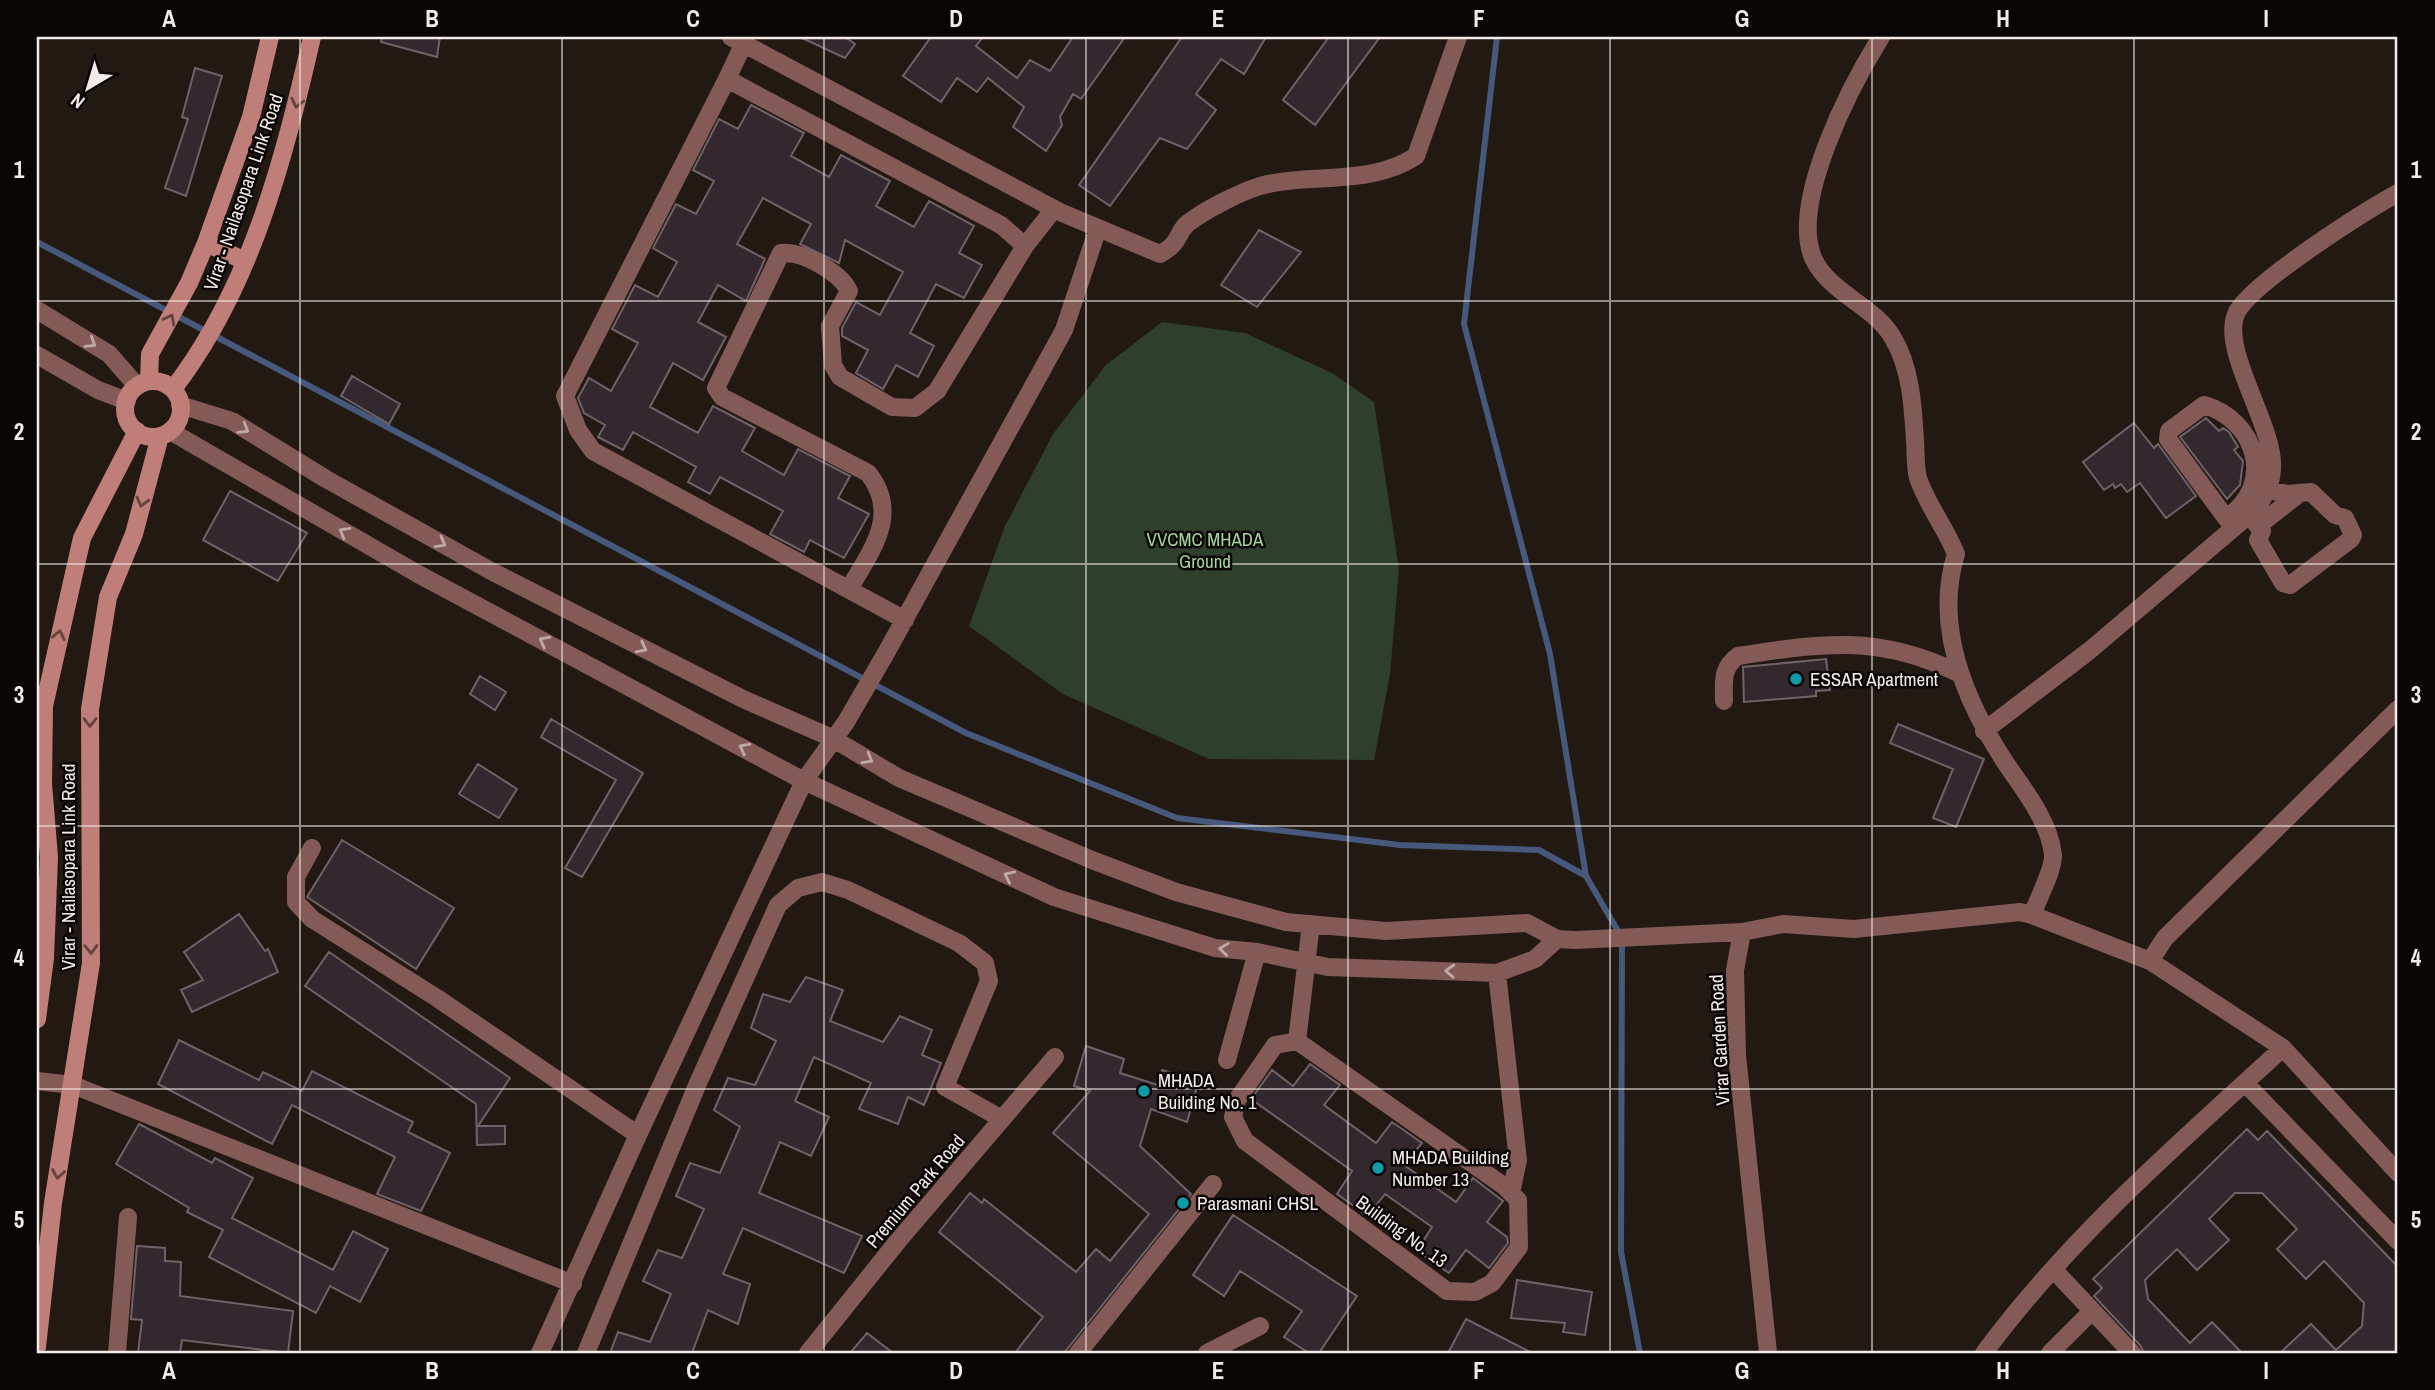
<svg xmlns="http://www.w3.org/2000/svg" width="2435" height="1390" font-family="'Archivo Narrow',sans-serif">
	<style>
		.green { fill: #2e3f2b }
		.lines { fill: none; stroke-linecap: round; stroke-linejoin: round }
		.stream { stroke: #46597d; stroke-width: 6 }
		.building { fill: #33282d; stroke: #6f6268; stroke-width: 2 }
		.street { stroke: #845a56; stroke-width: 18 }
		.secondary { stroke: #c07e78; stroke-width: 18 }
		.oneway { stroke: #64423e }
		.oneway2 { stroke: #c0aaa6 }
		.grid { fill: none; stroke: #f2ebe7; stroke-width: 2; stroke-opacity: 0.55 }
		.culture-dot { fill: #0f9aa8; stroke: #080504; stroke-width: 2.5 }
		.labels { text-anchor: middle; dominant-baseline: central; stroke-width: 5; stroke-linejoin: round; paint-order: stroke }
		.street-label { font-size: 19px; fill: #f2ebe7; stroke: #080504 }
		.park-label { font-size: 19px; fill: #a2d39a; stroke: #080504 }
		.poi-label { font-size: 19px; fill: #f2ebe7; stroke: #080504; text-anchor: start }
		.neatline { fill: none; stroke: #f2ebe7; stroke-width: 2.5 }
		.grid-label { font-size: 23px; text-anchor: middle; font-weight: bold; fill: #f2ebe7 }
	</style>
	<rect width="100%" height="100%" fill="#221913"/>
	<path class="green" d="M1162 322 1245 333 1332 373 1374 402 1399 569 1390 674 1374 760 1209 759 1063 694 969 626 1005 526 1053 434 1106 365Z"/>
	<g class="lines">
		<path class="stream" d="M1497 37 1464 324 1550 654 1586 876
			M37 242 966 733 1177 818 1400 845 1539 850 1586 876 1622 938 1621 1252 1640 1353"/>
	</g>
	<path class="building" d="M382 37H440L437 57 381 42Z
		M800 37H845L855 44 845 58Z
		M931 37H983L976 46 1017 78 1030 60 1050 71 1073 37H1125L1081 99 1073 94 1060 117 1062 125 1046 151 1013 127 1024 107 988 78 977 92 957 78 941 102 903 76Z
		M1182 37H1266L1244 74 1221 59 1196 94 1216 110 1187 149 1160 138 1110 206 1079 185Z
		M1329 37H1380L1315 125 1283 100Z
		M195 68 222 76 186 196 165 188 188 119 182 117Z
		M751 105 804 133 791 156 829 177 841 155 890 181 876 206 914 227 929 201 974 226 959 253 982 265 964 298 936 284 910 333 934 346 918 377 896 365 883 389 856 373 868 350 842 336V328L856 302 880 315 903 272 845 240 839 263 800 244 811 224 763 198 737 244 765 259 746 301 718 285 698 322 726 337 703 380 673 363 650 407 698 433 713 406 755 428 742 451 784 475 798 449 850 476 838 498 869 514 844 558 810 540 804 552 770 534 783 511 720 477 710 494 688 482 696 467 633 432 623 450 598 437 605 425 584 413 578 398 589 378 611 391 638 343 612 329 635 285 658 297 677 262 653 248 676 204 696 214 714 181 693 170 719 119 738 129Z
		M1259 230 1301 252 1257 307 1221 285Z
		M352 376 400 404 389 424 341 396Z
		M2206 418 2219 431 2223 428 2229 432 2238 447 2234 450 2243 461 2240 485 2227 499 2180 437Z
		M2134 423 2154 448 2158 444 2196 496 2166 518 2140 483 2127 492 2121 484 2115 488 2113 484 2104 490 2083 462Z
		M230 491 307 533 278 581 203 540Z
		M1826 659 1830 690 1816 691V696L1744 702 1743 667Z
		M480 676 506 692 495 710 470 694Z
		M551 719 643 773 582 877 565 868 616 780 541 737Z
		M1898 724 1984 759 1956 827 1933 818 1953 769 1890 743Z
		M478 764 517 789 499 818 459 794Z
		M342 840 454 908 416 969 307 897Z
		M239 914 265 951 268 949 278 972 192 1012 181 990 203 980 184 952Z
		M329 952 510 1078 478 1126H505V1144L477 1145 476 1104 305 986Z
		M806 977 843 990 830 1021 883 1042 900 1016 932 1030 922 1055 941 1063 924 1105 908 1097 898 1124 859 1109 871 1083 814 1057 795 1101 829 1117 811 1156 780 1142 759 1193 862 1236 844 1273 743 1228 723 1274 750 1284 738 1324 708 1310 692 1353H610L618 1332 650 1342 671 1294 643 1281 658 1250 682 1258 704 1209 676 1196 690 1163 720 1173 740 1127 714 1110 728 1078 755 1085 776 1041 751 1028 763 994 790 1002Z
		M179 1040 259 1080 263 1072 302 1091 312 1071 413 1122 408 1132 450 1153 421 1211 377 1194 395 1157 292 1105 272 1144 158 1084Z
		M1086 1046 1124 1059 1120 1073 1158 1085 1162 1070 1199 1080 1187 1122 1151 1109 1140 1146 1191 1194 1064 1353H1015L1043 1317 939 1232 970 1193 982 1203 984 1199 1076 1272 1096 1249 1110 1261 1149 1214 1053 1133 1090 1091 1074 1086Z
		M1310 1064 1340 1085 1324 1105 1376 1143 1392 1122 1422 1143 1404 1165 1456 1202 1473 1178 1503 1201 1487 1222 1507 1237 1508 1243 1489 1268 1466 1250 1449 1273 1417 1251 1432 1227 1385 1194 1368 1216 1337 1194 1352 1171 1251 1099 1272 1070 1293 1086Z
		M139 1124 212 1163 215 1158 253 1178 232 1218 333 1270 353 1231 388 1249 360 1302 330 1286 316 1313 209 1257 223 1230 187 1212 189 1208 116 1164Z
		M2247 1129 2258 1140 2267 1131 2398 1267V1353H2280L2311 1324 2336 1350 2362 1326 2364 1303 2324 1261 2306 1279 2277 1249 2297 1229 2262 1193H2235L2209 1219 2229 1240 2197 1270 2177 1249 2145 1280 2148 1299 2190 1343 2212 1322 2242 1353H2144L2140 1345 2094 1296 2102 1288 2093 1279Z
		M1233 1215 1357 1296 1319 1353H1309L1284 1337 1302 1311 1240 1271 1224 1296 1193 1275Z
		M137 1246 165 1248V1261L181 1262 180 1296 293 1311 288 1353 182 1340 180 1353H138L142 1320 131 1319Z
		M1517 1280 1592 1292 1585 1335 1563 1332 1565 1323 1511 1318Z
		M1466 1319 1532 1353H1448Z
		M867 1333 893 1353H850Z"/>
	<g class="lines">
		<path class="street" d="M731 37 1060 212 1160 254C1182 242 1176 233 1188 223 1207 209 1238 193 1260 186 1312 172 1369 187 1416 156L1458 37
			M1881 37C1851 85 1788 205 1814 260 1831 294 1875 306 1893 338 1911 368 1913 407 1915 441 1916 453 1915 467 1918 478 1927 505 1946 528 1956 554 1933 628 1967 705 2007 765 2025 791 2050 823 2053 855 2054 869 2037 901 2032 915
			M727 79 743 45
			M1025 246 1054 209
			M37 310 109 354 137 386
			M37 355 98 390 127 401
			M180 405 232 421 326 479 491 571 743 699 832 738 899 778 1092 860 1176 892 1286 922 1386 931 1527 923 1557 939 1575 940 1742 932
			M170 431 418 574 804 781 1054 897 1215 948 1257 952 1328 967 1497 973 1535 959 1557 939
			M2249 515 2262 531 2258 540 2283 583 2290 585 2351 539 2353 535 2345 518 2335 515 2311 492 2287 494 2268 490
			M2226 518C2276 486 2257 420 2204 405L2169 431 2168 439 2226 518 2234 528
			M2258 526 2300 493
			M849 589C871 551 901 514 868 473L722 397 716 388 781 253C802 251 840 272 849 291L830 326 833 365 840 377 892 407 915 408 937 391 1025 246 1001 225 727 79 565 396 578 430 593 451 905 620
			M1724 701C1724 682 1721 668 1738 656 1821 643 1879 634 1958 673
			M1984 731 2089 651 2256 509C2264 497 2271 485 2272 470 2276 427 2218 348 2237 312 2253 282 2365 211 2398 193
			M312 848 296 877V902L312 919 437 998 638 1135
			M2150 961 2165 938 2398 709
			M1497 973 1518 1160 1511 1193
			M1297 1041 1275 1045 1237 1100 1233 1117 1245 1141 1447 1291 1475 1292 1492 1283 1519 1247 1518 1200 1504 1186 1297 1041 1311 924
			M1227 1060 1257 952
			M37 1081 73 1085 573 1284
			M2245 1083 2398 1241
			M2054 1270 2132 1353
			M117 1353 128 1217
			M540 1353 638 1135 804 781 846 722 886 653 1064 330 1098 228
			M586 1353 698 1083 778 905 798 888 822 882 848 890 959 943 985 963 989 981 945 1087 1002 1119
			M808 1353 898 1241 1055 1057
			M1078 1353 1213 1184
			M1207 1353 1260 1326
			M1768 1353 1737 1055 1735 970 1742 932 1783 924 1854 929 2020 912 2032 915 2150 961 2283 1048 2398 1173
			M1984 1353C2069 1238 2178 1144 2283 1048
			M2050 1353 2092 1311"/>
		<path class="secondary" d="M206 243 245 261
			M149 381 150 354 189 283 206 243 251 117 270 37
			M125 409a28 28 0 1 1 56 0a28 28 0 1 1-56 0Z
			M173 389C251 288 284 159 312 37
			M37 1019 45 958 49 857 43 784 44 706 82 538 137 431
			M37 1347 53 1203 91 963 90 709 108 597 134 534 160 436"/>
	</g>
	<defs><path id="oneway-chevron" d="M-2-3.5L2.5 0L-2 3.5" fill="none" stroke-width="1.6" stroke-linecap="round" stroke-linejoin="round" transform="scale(1.75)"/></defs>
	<g class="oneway">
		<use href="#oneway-chevron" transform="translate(297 103) rotate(103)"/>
		<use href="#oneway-chevron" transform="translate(170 319) rotate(-62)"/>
		<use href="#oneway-chevron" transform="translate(142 502) rotate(105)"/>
		<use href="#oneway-chevron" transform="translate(59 635) rotate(-78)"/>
		<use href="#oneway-chevron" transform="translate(90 722) rotate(90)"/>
		<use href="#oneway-chevron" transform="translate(91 949) rotate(89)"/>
		<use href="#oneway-chevron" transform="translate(58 1174) rotate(100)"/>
	</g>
	<g class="oneway2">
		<use href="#oneway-chevron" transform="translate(91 343) rotate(32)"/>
		<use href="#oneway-chevron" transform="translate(244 429) rotate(31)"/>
		<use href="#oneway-chevron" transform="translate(344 532) rotate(-150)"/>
		<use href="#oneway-chevron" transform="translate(441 543) rotate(29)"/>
		<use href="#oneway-chevron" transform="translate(544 641) rotate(-152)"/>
		<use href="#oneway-chevron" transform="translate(642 648) rotate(27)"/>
		<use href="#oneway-chevron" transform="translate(744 748) rotate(-152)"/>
		<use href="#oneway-chevron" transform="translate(868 759) rotate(30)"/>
		<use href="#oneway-chevron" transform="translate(1009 876) rotate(-155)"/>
		<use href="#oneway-chevron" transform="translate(1224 949) rotate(-173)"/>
		<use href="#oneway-chevron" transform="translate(1450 971) rotate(-178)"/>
	</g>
	<path class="grid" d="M300 37V1353M562 37V1353M824 37V1353M1086 37V1353M1348 37V1353M1610 37V1353M1872 37V1353M2134 37V1353M37 301H2398M37 564H2398M37 826H2398M37 1089H2398"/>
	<g class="culture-dot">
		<circle cx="1796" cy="679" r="7"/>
		<circle cx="1144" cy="1091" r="7"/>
		<circle cx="1378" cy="1168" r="7"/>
		<circle cx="1183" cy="1203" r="7"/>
	</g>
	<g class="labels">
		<g class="street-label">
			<text transform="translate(243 192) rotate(-71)">Virar - Nailasopara Link Road</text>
			<text transform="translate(68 867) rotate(-90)">Virar - Nailasopara Link Road</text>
			<text transform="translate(1719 1040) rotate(-93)">Virar Garden Road</text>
			<text transform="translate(915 1191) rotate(-50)">Premium Park Road</text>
			<text transform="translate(1402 1231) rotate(36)">Building No. 13</text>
		</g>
		<g class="park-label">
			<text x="1205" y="539">VVCMC MHADA<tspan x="1205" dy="22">Ground</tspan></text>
		</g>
		<g class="poi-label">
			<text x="1810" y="679">ESSAR Apartment</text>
			<text x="1158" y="1080">MHADA<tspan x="1158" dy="22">Building No. 1</tspan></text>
			<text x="1392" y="1157">MHADA Building<tspan x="1392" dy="22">Number 13</tspan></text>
			<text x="1197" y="1203">Parasmani CHSL</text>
		</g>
	</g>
	<rect width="2435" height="1390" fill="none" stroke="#080504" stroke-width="77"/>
	<g transform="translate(88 88) rotate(218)" stroke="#080504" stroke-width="5" paint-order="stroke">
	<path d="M0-5L12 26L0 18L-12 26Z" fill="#f2ebe7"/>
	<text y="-10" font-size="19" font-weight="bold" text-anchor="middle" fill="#f2ebe7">N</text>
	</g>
	<rect x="38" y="38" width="2358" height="1314" class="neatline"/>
	<g class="grid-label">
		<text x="169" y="27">A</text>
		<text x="432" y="27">B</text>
		<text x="693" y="27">C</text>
		<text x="956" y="27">D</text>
		<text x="1218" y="27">E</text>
		<text x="1479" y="27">F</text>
		<text x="1742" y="27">G</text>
		<text x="2003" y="27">H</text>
		<text x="2266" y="27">I</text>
		<text x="19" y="178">1</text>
		<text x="2416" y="178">1</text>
		<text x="19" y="440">2</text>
		<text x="2416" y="440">2</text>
		<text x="19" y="703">3</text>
		<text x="2416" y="703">3</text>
		<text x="19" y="966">4</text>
		<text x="2416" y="966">4</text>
		<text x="19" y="1228">5</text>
		<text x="2416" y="1228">5</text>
		<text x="169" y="1379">A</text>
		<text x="432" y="1379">B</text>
		<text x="693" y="1379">C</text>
		<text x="956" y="1379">D</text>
		<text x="1218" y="1379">E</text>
		<text x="1479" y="1379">F</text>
		<text x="1742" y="1379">G</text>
		<text x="2003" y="1379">H</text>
		<text x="2266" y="1379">I</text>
	</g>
</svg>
